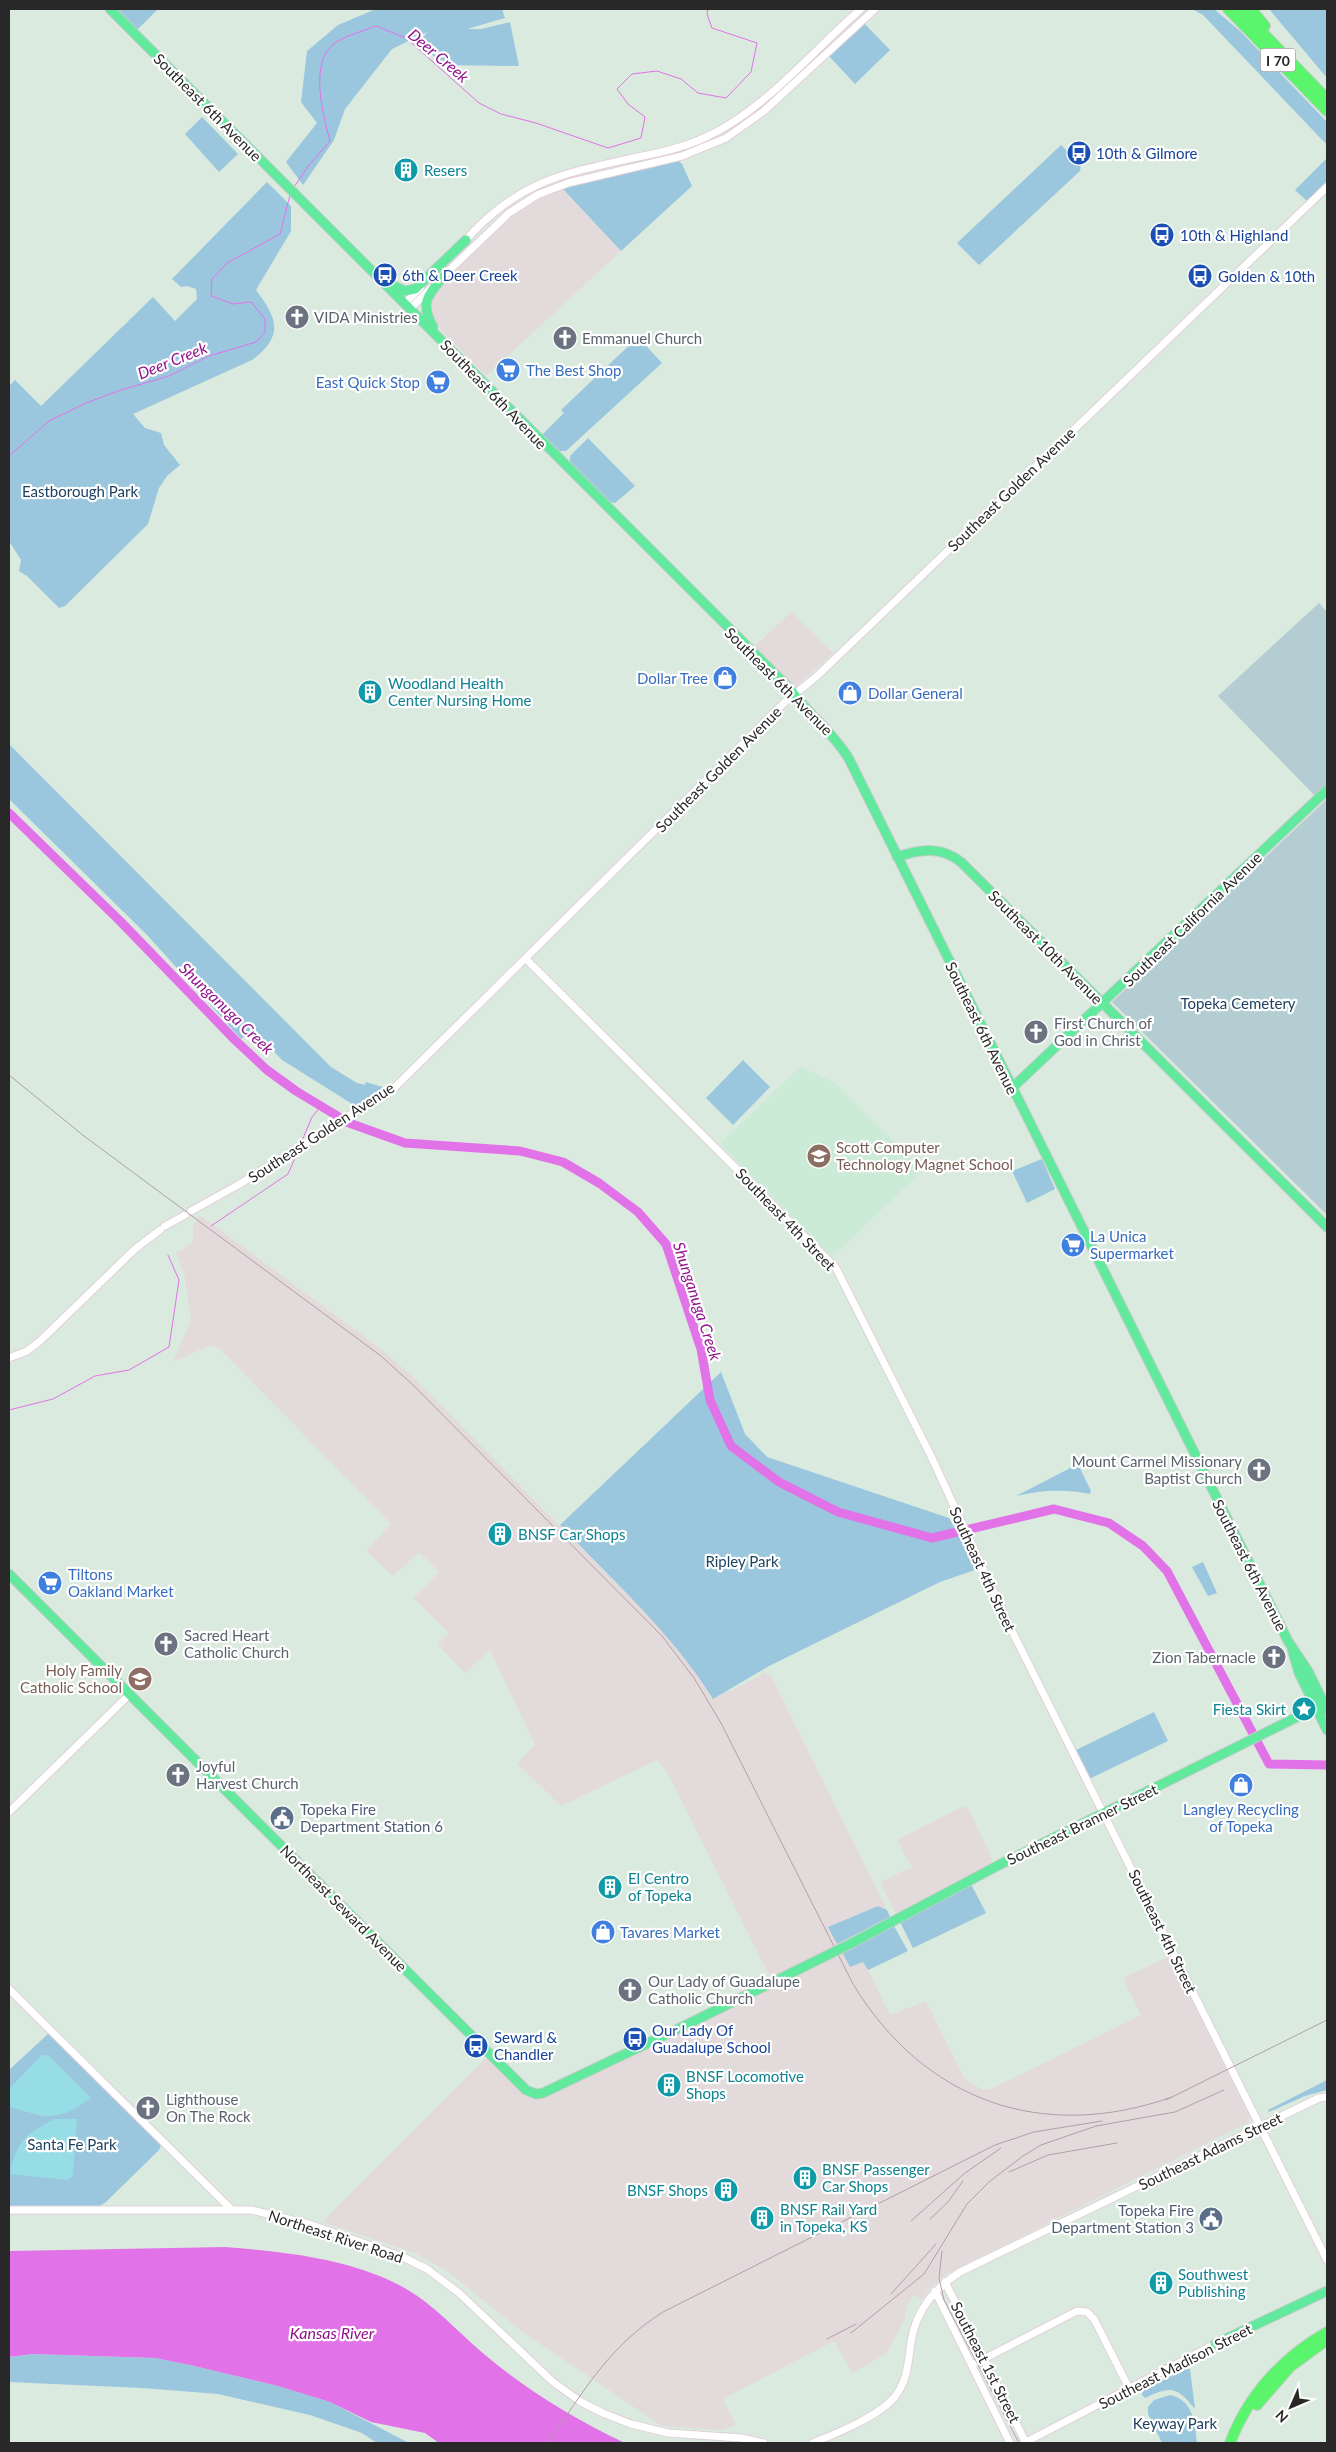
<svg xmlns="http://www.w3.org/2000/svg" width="1336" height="2452" font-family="Lato,sans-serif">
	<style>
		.industrial { fill: #e3dbdb }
		.education { fill: #cbebd6 }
		.green { fill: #9ac7de }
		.cemetery { fill: #b3cdd3 }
		.pitch { fill: #96dde5 }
		.water { fill: #e272e8 }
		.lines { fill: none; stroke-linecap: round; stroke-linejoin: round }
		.stream { stroke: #e272e8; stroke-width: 1 }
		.river { stroke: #e272e8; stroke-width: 9 }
		.minor-casing { stroke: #e1d0d9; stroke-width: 9 }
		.major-casing { stroke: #cbcbcb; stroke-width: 11 }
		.highway-casing { stroke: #cbcbcb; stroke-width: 12 }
		.minor { stroke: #fff; stroke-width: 7 }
		.major { stroke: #61e99e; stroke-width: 9 }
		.highway { stroke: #5bf56d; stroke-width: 10 }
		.rail { stroke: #b29ea7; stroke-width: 1 }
		.major-bridge-casing { stroke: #cbcbcb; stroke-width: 11; stroke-linecap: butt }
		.major-bridge { stroke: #61e99e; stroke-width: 9 }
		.labels { text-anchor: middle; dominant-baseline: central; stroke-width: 4.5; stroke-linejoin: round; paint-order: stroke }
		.shield { fill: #fff; stroke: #686868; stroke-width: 1 }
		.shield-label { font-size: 14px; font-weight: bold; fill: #282828 }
		.street-label { font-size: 15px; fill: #282828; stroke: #fff }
		.transit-label { font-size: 15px; fill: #164399; stroke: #fff; text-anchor: start }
		.culture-label { font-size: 15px; fill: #0d838f; stroke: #fff; text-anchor: start }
		.worship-label { font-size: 15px; fill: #5b616d; stroke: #fff; text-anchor: start }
		.shop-label { font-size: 15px; fill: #366cbe; stroke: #fff; text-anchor: start }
		.park-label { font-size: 15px; fill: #1d4161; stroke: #fff }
		.education-label { font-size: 15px; fill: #785e54; stroke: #fff; text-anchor: start }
		.service-label { font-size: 15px; fill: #4e5e75; stroke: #fff; text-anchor: start }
		.water-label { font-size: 16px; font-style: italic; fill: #91148d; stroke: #fff }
	</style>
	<rect width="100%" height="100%" fill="#dbeadf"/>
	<path class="industrial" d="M562 188 621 251 486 376 433 321 428 302 443 282 509 217 542 195Z
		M791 612 833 653 797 686 791 683 755 646Z
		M200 1215 377 1346 409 1373 656 1623 694 1668 713 1699 758 1677 763 1672 770 1674 887 1910 878 1906 828 1927 850 1967 864 1962 890 2015 926 2001 964 2078 981 2089 989 2090 1141 2015 1123 1978 1170 1956 1250 2117 1249 2122 948 2273 930 2288 922 2300 914 2295 907 2305 905 2319 886 2354 852 2373 834 2341 723 2399 736 2425 721 2430 662 2426 521 2331 447 2271 415 2253 325 2223 327 2217 485 2059 489 2058 538 2096H548L627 2059 774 1985 667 1772 657 1760 561 1806 517 1763 535 1745 490 1650 465 1673 438 1645 449 1633 413 1598 439 1572 419 1552 393 1576 366 1551 391 1524 219 1348 211 1345 173 1362 191 1319 184 1273 176 1253 193 1242V1226Z
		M964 1806 968 1808 992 1858 991 1865 896 1914 880 1882 912 1867 897 1840Z"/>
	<path class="education" d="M800 1067 836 1083 920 1168 918 1175 832 1257 721 1146 723 1141Z"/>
	<path class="green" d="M110 9H158L134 33Z
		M376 9H502L505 18 467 29H481L510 22 519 66 442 65 420 42 427 32 392 49 345 109 334 140 303 185 286 162 317 123 301 102 307 51 338 25Z
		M1192 9H1214L1240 31 1327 122V145L1203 15Z
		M1269 9H1327V78Z
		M864 23 890 50 855 84 829 56Z
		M202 117 238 154 219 172 185 134Z
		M1061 145 1081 165 1080 171 979 265 957 243Z
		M1327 158V181L1307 201 1295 190Z
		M679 161 682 164 692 186 621 251 562 188Z
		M267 182 291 206V231L256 290C278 319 284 336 252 360L133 414 145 428 161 433 164 445 180 465 167 476 159 488 148 524 65 606 59 608 27 576 19 571 21 560 9 541V386L15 380 41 406 153 297 175 321 197 299 196 289 187 286 181 287 172 279Z
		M638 337 662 363 566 451H559L542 435 564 413 561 410Z
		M588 438 635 486 615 503 610 502 570 462V456Z
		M9 744 331 1067 357 1083 365 1085 366 1082 386 1088 357 1107 282 1060 252 1029 241 1039 148 936 9 799Z
		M743 1060 770 1087 733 1125 706 1098Z
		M1042 1159 1055 1189 1027 1203 1012 1171Z
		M721 1372 745 1434 767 1457 949 1518 978 1569 940 1582 769 1666 713 1699C672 1633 613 1581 560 1525Z
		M1078 1464 1091 1491 1090 1494C1064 1489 1042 1490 1016 1496Z
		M1203 1562 1217 1593 1208 1596 1192 1567Z
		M1154 1712 1168 1741 1089 1779 1076 1753V1750Z
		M971 1884 986 1913 913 1948 900 1922Z
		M878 1906 887 1910 890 1917 837 1944 828 1927Z
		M894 1926 908 1951 868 1970 863 1962 850 1967 842 1952Z
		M49 2033 161 2145 159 2150 106 2202 98 2207H9V2070Z
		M1327 2080V2090L1305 2096 1269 2112 1268 2110Z
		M33 2354 155 2358 190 2365 278 2386 330 2402 409 2443H377L362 2433 310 2415 218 2394 142 2388 9 2382V2357Z
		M1187 2368 1190 2369 1195 2409C1177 2387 1172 2385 1145 2398L1142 2395 1143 2390Z
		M1170 2395C1194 2400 1195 2424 1197 2443H1162L1148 2414V2407L1154 2400Z"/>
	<path class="cemetery" d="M1319 603 1327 612V784L1315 796 1218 696Z
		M1327 799V1215L1112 1002Z"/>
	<path class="pitch" d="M42 2055H48L91 2098C57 2122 49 2119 11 2107L9 2104V2089Z
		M55 2119H77L73 2176 68 2180 10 2174C16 2142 26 2133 55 2119Z"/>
	<path class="water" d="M225 2247C284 2252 346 2258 399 2285 434 2303 459 2334 490 2359 530 2392 578 2421 625 2443H439L425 2433 371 2422 330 2402 278 2386 190 2365 155 2358 33 2354 9 2357V2251Z"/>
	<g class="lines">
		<path class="stream" d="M294 187 309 165 330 141C323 115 308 60 336 42 348 35 363 31 376 26L406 38 479 103 501 114 536 123 608 148 641 138 645 117 628 104 617 89 632 74 657 71 681 79 698 93 726 98 751 72 757 43 712 28 707 14 708 9
			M9 456 49 421 86 403 121 390 169 376 209 356 256 342 265 332V319L251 302 233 304 211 296 212 279 227 263 280 234 290 195
			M301 1143 312 1117 321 1106
			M211 1226 288 1174 298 1151
			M9 1410 53 1399 95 1376 129 1370 169 1347 179 1280 168 1255"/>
		<path class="river" d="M9 813 121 922 235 1040 267 1070 296 1091 349 1123 405 1143 520 1151 563 1162 599 1183 638 1212 666 1244 701 1349 710 1400 731 1446 779 1482 838 1512 932 1538 1054 1509 1109 1523 1143 1546 1167 1571 1269 1764 1327 1765"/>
		<defs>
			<path id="minor" d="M464 242C515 183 560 174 633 158 658 153 683 148 706 137 765 110 812 51 861 9
				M439 280 509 213 537 195 568 183 682 156 726 138 764 111 875 9
				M405 303 420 288
				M410 309 431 288
				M526 959 836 1268 931 1456 1009 1625 1327 2260
				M191 1211 238 1185 395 1087 786 701 816 677 1327 187
				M165 1226 185 1215
				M9 1358 27 1351 40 1341 135 1249 160 1230
				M9 1812 130 1694
				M9 1989 232 2210
				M9 2210H251L309 2224 403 2257 427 2269 459 2293 553 2382 581 2402 605 2414 631 2424 668 2433 741 2438 764 2443
				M945 2282 1026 2443
				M935 2291 1010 2443
				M972 2365 1077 2311 1087 2312 1094 2319 1130 2390
				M813 2443C837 2433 875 2418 893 2399 908 2382 908 2362 911 2342 916 2310 934 2289 960 2272L1319 2098 1327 2097
				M1024 2443 1215 2344"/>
			<path id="major" d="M110 9 790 689C808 714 833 732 849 759L1288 1641 1308 1671 1327 1710
				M390 284 405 291 415 289 466 240
				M433 327C420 303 427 296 443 277
				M897 857C920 849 941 846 961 862L1327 1227
				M1012 1088 1327 790
				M9 1574 526 2090 536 2094 543 2093 686 2025
				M1292 1649 1299 1673 1327 1730
				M850 1944 999 1865 1297 1717 1308 1712 1327 1708
				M1215 2344 1327 2291"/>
			<path id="highway" d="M1228 9 1327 111
				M1240 9 1327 99
				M1251 9 1265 26
				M1257 2405 1290 2367 1327 2340
				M1230 2443C1248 2395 1283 2357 1327 2332"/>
		</defs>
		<use href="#minor" class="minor-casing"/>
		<use href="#major" class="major-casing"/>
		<use href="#highway" class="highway-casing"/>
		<use href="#minor" class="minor"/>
		<use href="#major" class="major"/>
		<use href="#highway" class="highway"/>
		<path class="rail" d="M9 1075 84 1136 381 1356 413 1385 662 1636 694 1678 721 1723 853 1984C924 2101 1042 2143 1172 2097
			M1166 2100 1327 2020
			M1009 2172 1048 2155 1117 2143
			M930 2219 948 2202 963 2181
			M911 2221 965 2173 1001 2148
			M942 2251 939 2278 944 2300 1019 2443
			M891 2294 936 2244
			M851 2333 924 2274 967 2204 989 2182 1023 2156 1041 2145 1096 2126 1175 2112 1224 2090
			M827 2339 856 2324
			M548 2443C583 2392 609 2346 663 2312L995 2145 1034 2132 1102 2121"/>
		<defs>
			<path id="major-bridge" d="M686 2025 850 1944"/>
		</defs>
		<use href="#major-bridge" class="major-bridge-casing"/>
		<use href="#major-bridge" class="major-bridge"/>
	</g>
	<defs>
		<symbol id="bus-disc" viewBox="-11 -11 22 22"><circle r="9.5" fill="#1a4fb4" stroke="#fff"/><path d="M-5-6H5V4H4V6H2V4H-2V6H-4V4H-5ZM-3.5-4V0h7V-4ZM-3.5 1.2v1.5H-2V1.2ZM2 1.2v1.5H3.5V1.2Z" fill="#fff"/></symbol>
		<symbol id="building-disc" viewBox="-11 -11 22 22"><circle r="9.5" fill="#0f9aa8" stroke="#fff"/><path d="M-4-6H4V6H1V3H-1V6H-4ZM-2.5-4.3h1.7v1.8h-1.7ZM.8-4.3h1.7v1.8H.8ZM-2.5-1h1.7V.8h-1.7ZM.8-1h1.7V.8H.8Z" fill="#fff"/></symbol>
		<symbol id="church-disc" viewBox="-11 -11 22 22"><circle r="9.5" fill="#6b7280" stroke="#fff"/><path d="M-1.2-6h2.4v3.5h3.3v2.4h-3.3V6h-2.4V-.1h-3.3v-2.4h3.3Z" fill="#fff"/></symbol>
		<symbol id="supermarket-disc" viewBox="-11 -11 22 22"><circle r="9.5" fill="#3f7fe0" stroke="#fff"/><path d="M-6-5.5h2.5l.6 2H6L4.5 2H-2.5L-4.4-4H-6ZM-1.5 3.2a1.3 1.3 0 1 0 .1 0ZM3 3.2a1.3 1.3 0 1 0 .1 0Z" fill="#fff"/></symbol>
		<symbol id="shop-disc" viewBox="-11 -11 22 22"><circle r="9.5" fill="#3f7fe0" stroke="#fff"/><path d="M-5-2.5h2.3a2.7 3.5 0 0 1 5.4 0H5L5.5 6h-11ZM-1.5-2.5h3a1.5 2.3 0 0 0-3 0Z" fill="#fff"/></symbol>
		<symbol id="school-disc" viewBox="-11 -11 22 22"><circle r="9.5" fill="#8d6e63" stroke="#fff"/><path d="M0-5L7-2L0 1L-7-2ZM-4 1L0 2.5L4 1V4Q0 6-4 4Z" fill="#fff"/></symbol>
		<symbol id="sight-disc" viewBox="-11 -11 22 22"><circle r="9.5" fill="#0f9aa8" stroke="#fff"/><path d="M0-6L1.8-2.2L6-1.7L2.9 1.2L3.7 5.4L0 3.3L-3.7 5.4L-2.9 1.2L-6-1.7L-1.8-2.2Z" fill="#fff"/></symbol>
		<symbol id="civic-disc" viewBox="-11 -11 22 22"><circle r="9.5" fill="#5c6f8a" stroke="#fff"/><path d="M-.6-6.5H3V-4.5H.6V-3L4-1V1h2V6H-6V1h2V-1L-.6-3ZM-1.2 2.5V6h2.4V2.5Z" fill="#fff"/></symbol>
	</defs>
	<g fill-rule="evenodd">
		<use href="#bus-disc" x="1065" y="139" width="28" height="28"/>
		<use href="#building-disc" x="392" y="156" width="28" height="28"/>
		<use href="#bus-disc" x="1148" y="221" width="28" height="28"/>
		<use href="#bus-disc" x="371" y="261" width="28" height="28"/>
		<use href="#bus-disc" x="1186" y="262" width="28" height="28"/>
		<use href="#church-disc" x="283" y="303" width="28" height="28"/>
		<use href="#church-disc" x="551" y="324" width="28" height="28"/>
		<use href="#supermarket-disc" x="494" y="356" width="28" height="28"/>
		<use href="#supermarket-disc" x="424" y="368" width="28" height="28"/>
		<use href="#shop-disc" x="711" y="664" width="28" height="28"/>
		<use href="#building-disc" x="356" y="678" width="28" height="28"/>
		<use href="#shop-disc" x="836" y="679" width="28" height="28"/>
		<use href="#church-disc" x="1022" y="1018" width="28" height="28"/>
		<use href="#school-disc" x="805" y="1142" width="28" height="28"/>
		<use href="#supermarket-disc" x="1059" y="1231" width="28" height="28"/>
		<use href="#church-disc" x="1245" y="1456" width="28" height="28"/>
		<use href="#building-disc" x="486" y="1520" width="28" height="28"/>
		<use href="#supermarket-disc" x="36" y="1569" width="28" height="28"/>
		<use href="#church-disc" x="152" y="1630" width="28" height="28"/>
		<use href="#church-disc" x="1260" y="1643" width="28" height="28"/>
		<use href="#school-disc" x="126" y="1665" width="28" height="28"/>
		<use href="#sight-disc" x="1290" y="1695" width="28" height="28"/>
		<use href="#church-disc" x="164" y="1761" width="28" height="28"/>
		<use href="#shop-disc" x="1227" y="1771" width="28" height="28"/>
		<use href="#civic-disc" x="268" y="1804" width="28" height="28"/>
		<use href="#building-disc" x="596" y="1873" width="28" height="28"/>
		<use href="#shop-disc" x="589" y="1918" width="28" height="28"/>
		<use href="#church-disc" x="616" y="1976" width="28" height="28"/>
		<use href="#bus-disc" x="621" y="2025" width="28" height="28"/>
		<use href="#bus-disc" x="462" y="2032" width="28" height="28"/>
		<use href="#building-disc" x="655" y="2071" width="28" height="28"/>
		<use href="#church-disc" x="134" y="2094" width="28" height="28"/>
		<use href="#building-disc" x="791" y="2164" width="28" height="28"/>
		<use href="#building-disc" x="712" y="2176" width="28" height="28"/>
		<use href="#building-disc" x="748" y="2204" width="28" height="28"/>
		<use href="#civic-disc" x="1197" y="2205" width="28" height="28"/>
		<use href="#building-disc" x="1147" y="2269" width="28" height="28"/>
	</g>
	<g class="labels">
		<rect class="shield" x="1260.5" y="48.5" width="35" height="23" rx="4"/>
		<g class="shield-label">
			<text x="1278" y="60">I 70</text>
		</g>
		<g class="street-label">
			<text transform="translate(208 107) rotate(45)">Southeast 6th Avenue</text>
			<text transform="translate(494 394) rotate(46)">Southeast 6th Avenue</text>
			<text transform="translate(1011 489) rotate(-44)">Southeast Golden Avenue</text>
			<text transform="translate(779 681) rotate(45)">Southeast 6th Avenue</text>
			<text transform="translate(718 769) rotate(-45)">Southeast Golden Avenue</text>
			<text transform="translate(1192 919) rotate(-44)">Southeast California Avenue</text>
			<text transform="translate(1046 947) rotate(45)">Southeast 10th Avenue</text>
			<text transform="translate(982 1028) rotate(64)">Southeast 6th Avenue</text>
			<text transform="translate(321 1132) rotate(-33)">Southeast Golden Avenue</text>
			<text transform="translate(786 1219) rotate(46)">Southeast 4th Street</text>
			<text transform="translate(1250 1565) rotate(63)">Southeast 6th Avenue</text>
			<text transform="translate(983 1569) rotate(65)">Southeast 4th Street</text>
			<text transform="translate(1082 1824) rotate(-26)">Southeast Branner Street</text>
			<text transform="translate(344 1908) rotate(45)">Northeast Seward Avenue</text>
			<text transform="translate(1163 1931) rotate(64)">Southeast 4th Street</text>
			<text transform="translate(1210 2151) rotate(-26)">Southeast Adams Street</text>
			<text transform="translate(336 2236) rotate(18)">Northeast River Road</text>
			<text transform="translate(986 2362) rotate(63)">Southeast 1st Street</text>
			<text transform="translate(1175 2366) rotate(-27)">Southeast Madison Street</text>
		</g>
		<g class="transit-label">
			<text x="1096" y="153">10th &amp; Gilmore</text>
			<text x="1180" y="235">10th &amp; Highland</text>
			<text x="402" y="275">6th &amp; Deer Creek</text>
			<text x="1218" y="276">Golden &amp; 10th</text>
			<text x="652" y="2030">Our Lady Of<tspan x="652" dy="17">Guadalupe School</tspan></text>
			<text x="494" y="2037">Seward &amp;<tspan x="494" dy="17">Chandler</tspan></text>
		</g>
		<g class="culture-label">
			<text x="424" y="170">Resers</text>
			<text x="388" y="683">Woodland Health<tspan x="388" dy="17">Center Nursing Home</tspan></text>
			<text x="518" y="1534">BNSF Car Shops</text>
			<text x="1286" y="1709" text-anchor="end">Fiesta Skirt</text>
			<text x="628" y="1878">El Centro<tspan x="628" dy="17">of Topeka</tspan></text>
			<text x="686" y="2076">BNSF Locomotive<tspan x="686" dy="17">Shops</tspan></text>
			<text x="822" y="2169">BNSF Passenger<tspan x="822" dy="17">Car Shops</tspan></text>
			<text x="708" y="2190" text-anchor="end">BNSF Shops</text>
			<text x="780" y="2209">BNSF Rail Yard<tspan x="780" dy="17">in Topeka, KS</tspan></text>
			<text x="1178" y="2274">Southwest<tspan x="1178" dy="17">Publishing</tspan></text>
		</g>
		<g class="worship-label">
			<text x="314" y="317">VIDA Ministries</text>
			<text x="582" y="338">Emmanuel Church</text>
			<text x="1054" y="1023">First Church of<tspan x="1054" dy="17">God in Christ</tspan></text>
			<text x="1242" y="1461" text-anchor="end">Mount Carmel Missionary<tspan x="1242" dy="17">Baptist Church</tspan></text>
			<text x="184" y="1635">Sacred Heart<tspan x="184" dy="17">Catholic Church</tspan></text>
			<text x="1256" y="1657" text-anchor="end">Zion Tabernacle</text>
			<text x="196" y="1766">Joyful<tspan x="196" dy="17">Harvest Church</tspan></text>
			<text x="648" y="1981">Our Lady of Guadalupe<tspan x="648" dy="17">Catholic Church</tspan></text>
			<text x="166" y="2099">Lighthouse<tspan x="166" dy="17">On The Rock</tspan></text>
		</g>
		<g class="shop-label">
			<text x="526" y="370">The Best Shop</text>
			<text x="420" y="382" text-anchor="end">East Quick Stop</text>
			<text x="708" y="678" text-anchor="end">Dollar Tree</text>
			<text x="868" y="693">Dollar General</text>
			<text x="1090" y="1236">La Unica<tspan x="1090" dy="17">Supermarket</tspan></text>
			<text x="68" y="1574">Tiltons<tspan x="68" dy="17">Oakland Market</tspan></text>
			<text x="1241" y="1809" text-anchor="middle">Langley Recycling<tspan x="1241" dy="17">of Topeka</tspan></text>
			<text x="620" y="1932">Tavares Market</text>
		</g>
		<g class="park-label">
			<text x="80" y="491">Eastborough Park</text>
			<text x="1238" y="1003">Topeka Cemetery</text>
			<text x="742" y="1561">Ripley Park</text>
			<text x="72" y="2144">Santa Fe Park</text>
			<text x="1175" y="2423">Keyway Park</text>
		</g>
		<g class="education-label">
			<text x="836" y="1147">Scott Computer<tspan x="836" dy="17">Technology Magnet School</tspan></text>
			<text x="122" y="1670" text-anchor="end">Holy Family<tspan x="122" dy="17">Catholic School</tspan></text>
		</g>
		<g class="service-label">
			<text x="300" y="1809">Topeka Fire<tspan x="300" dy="17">Department Station 6</tspan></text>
			<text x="1194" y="2210" text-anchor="end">Topeka Fire<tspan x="1194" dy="17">Department Station 3</tspan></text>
		</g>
		<g class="water-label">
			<text transform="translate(439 55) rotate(40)">Deer Creek</text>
			<text transform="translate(172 360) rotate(-22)">Deer Creek</text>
			<text transform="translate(227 1008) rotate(44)">Shunganuga Creek</text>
			<text transform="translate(698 1301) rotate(72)">Shunganuga Creek</text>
			<text x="332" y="2332">Kansas River</text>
		</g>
	</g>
	<rect width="1336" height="2452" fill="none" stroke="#282828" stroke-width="20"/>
	<g transform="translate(1291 2407) rotate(225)" stroke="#ffffff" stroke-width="4" paint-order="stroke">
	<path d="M0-4L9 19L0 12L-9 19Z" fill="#282828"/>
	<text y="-8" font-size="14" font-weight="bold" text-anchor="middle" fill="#282828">N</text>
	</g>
</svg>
